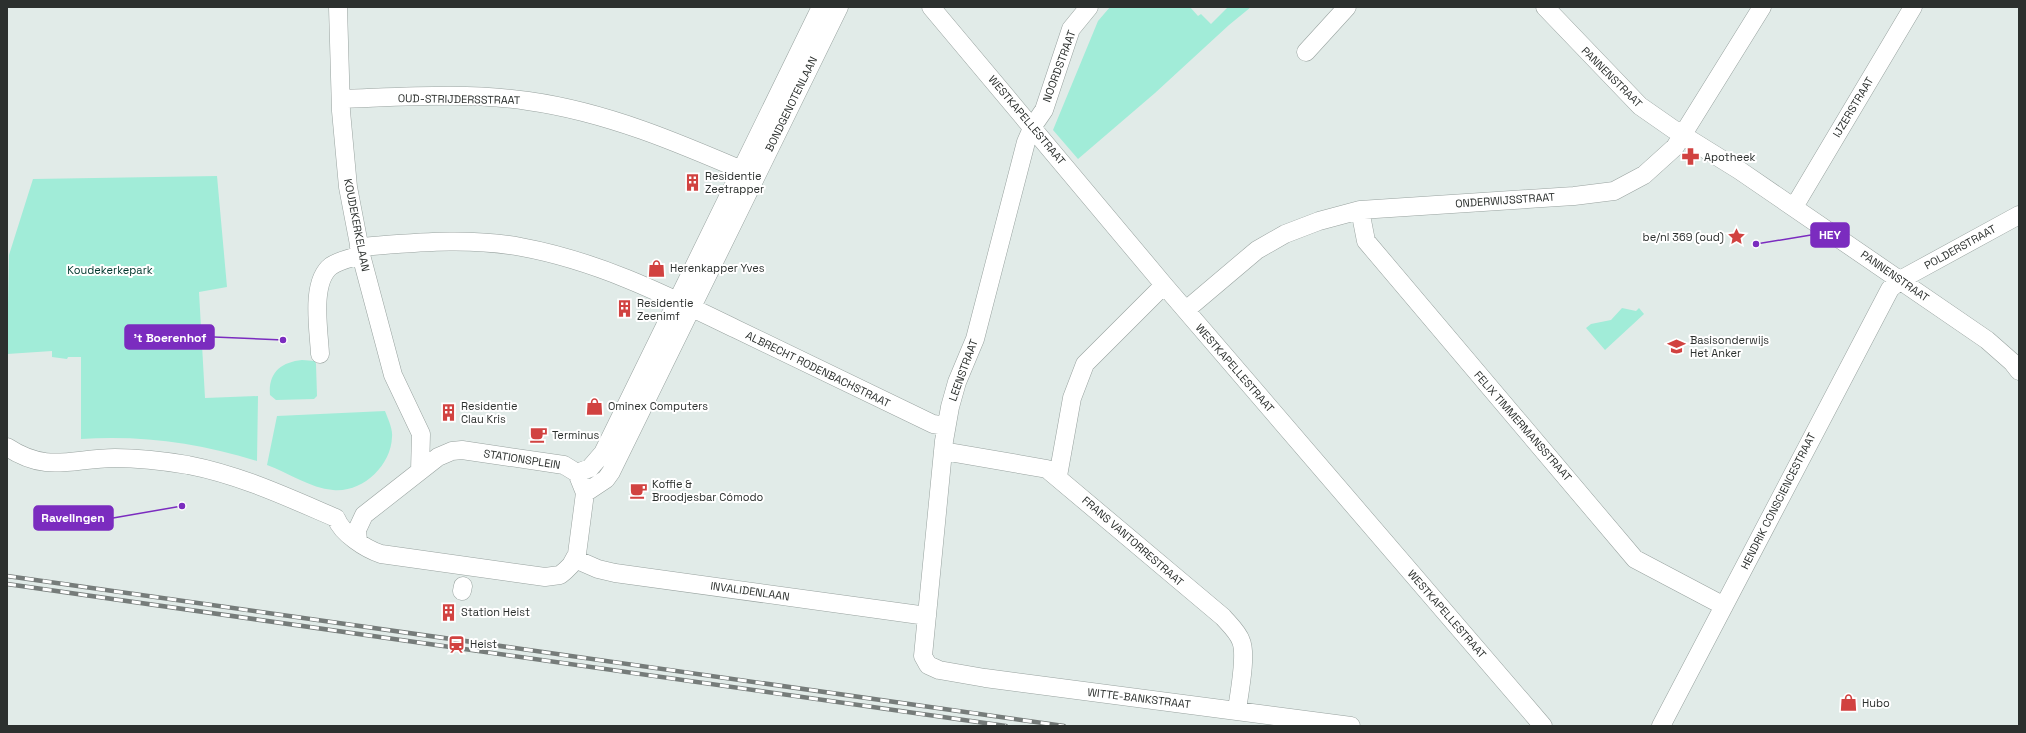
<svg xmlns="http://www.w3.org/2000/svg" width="2026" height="733" font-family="'Space Grotesk',sans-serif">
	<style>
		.green { fill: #a1ecd8 }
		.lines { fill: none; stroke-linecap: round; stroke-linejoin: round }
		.minor-casing { stroke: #98a29f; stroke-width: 19 }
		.minor { stroke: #fff; stroke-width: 18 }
		.rail-casing { stroke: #767c7a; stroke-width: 4.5 }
		.rail { stroke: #fff; stroke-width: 3; stroke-dasharray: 9; stroke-linecap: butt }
		.labels { text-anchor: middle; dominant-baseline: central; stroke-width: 4; stroke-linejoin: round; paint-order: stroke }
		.street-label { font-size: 11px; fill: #2c302e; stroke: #fff }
		.poi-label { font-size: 11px; fill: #2c302e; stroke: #fff; text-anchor: start }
		.park-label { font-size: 11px; fill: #01372d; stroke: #fff }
		.leader { fill: none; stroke: #7b2cbf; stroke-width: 1.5 }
		.callout-dot { fill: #7b2cbf; stroke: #fff; stroke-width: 1.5 }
		.callout { fill: #7b2cbf; stroke: #7b2cbf; stroke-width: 1.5 }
		.callout-label { font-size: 12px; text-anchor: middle; font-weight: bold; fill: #fff }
	</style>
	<rect width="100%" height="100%" fill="#e1ebe8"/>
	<path class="green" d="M1110 7H1190L1198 16 1201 14 1211 24 1228 7H1251L1229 25 1155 93 1078 159 1053 130 1098 21Z
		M217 176 227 287 199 292 205 398 258 396 257 461C199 443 142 435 81 439V357H68L67 359 52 357V351L7 354 9 255 33 179Z
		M1622 308 1636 311 1639 308 1644 314 1605 350 1586 328 1591 324 1611 320Z
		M302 360 315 361 316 364 317 396 314 399 276 400 270 395C268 373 281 362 302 360Z
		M385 411C388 419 393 429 392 437 391 466 362 493 333 490 310 488 289 473 267 465L277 416Z"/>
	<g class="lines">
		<defs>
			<path id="minor" d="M338 7 341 111 348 187 361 255 393 375 421 434 420 471
				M931 7 1164 285 1543 726
				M1089 7 1071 29 1044 110 1033 126 1026 142 975 339 957 382 950 407 944 441 923 656 928 665 939 670 985 678 1351 726
				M1545 7 1640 106 1673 129 1739 170 1987 340 2012 362 2019 371
				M1306 52 1347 7
				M341 99C402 97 467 92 528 101 607 112 679 143 751 174
				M1794 207 1913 7
				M1360 210 1366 241 1635 559 1724 606
				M359 247C414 243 466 237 521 247 598 261 666 295 736 329 801 360 867 392 933 424L946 426
				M1186 310 1257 250 1285 234 1319 221 1360 210 1574 196 1614 191 1644 175 1675 147 1762 7
				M320 354C319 331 310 282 331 266 340 260 351 258 361 255
				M7 447C48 474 72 458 115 458 139 458 164 461 188 465 240 475 287 497 336 518 342 534 366 549 381 554L545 577 560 575 565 571 571 565 577 554 585 493 577 473 564 465 462 450 452 451 438 457 364 515 357 530 358 541
				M943 451 1047 469 1223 617C1229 624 1238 632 1241 641 1247 655 1239 694 1237 710
				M577 473 590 468 603 453 821 7
				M1058 476 1072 398 1085 364 1164 285
				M585 493 606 479 611 472 839 7
				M575 559 598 569 615 573 927 616
				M462 591 463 586
				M1661 726 1890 289 1900 280 2019 215"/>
		</defs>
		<use href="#minor" class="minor-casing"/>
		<use href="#minor" class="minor"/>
		<defs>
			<path id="rail" d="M7 576 1064 726
				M7 584 1006 726"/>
		</defs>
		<use href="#rail" class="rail-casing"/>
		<use href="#rail" class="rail"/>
	</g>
	<defs>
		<symbol id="pharmacy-bare" viewBox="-9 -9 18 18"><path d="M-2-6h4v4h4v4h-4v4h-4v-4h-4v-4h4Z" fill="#d14240" stroke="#fff" stroke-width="2.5" paint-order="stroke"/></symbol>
		<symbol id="building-bare" viewBox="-9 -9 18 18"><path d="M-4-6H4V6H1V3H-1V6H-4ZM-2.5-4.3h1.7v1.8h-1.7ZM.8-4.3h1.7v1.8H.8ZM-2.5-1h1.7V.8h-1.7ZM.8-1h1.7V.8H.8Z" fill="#d14240" stroke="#fff" stroke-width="2.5" paint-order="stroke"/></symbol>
		<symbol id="sight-bare" viewBox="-9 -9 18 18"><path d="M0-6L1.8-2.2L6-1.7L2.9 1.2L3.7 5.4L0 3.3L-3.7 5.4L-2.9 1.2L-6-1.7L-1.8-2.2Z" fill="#d14240" stroke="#fff" stroke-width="2.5" paint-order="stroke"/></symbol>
		<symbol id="shop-bare" viewBox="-9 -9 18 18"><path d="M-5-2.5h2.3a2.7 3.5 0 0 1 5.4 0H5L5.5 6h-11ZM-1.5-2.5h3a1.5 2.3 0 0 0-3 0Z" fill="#d14240" stroke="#fff" stroke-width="2.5" paint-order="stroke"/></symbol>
		<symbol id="school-bare" viewBox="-9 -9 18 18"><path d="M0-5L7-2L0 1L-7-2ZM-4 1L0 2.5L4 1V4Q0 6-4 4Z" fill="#d14240" stroke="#fff" stroke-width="2.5" paint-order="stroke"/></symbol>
		<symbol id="cafe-bare" viewBox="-9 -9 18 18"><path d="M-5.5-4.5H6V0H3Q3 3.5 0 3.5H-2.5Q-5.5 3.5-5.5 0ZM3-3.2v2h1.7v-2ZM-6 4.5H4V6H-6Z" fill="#d14240" stroke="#fff" stroke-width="2.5" paint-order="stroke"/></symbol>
		<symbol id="station-bare" viewBox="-9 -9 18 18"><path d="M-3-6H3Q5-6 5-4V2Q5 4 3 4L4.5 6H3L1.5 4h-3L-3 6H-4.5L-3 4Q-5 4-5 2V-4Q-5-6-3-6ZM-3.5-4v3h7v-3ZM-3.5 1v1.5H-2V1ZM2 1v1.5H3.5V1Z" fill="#d14240" stroke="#fff" stroke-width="2.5" paint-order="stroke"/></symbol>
	</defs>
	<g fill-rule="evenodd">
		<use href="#pharmacy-bare" x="1678" y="144" width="25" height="25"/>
		<use href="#building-bare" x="680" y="170" width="25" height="25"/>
		<use href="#sight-bare" x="1724" y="224" width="25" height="25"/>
		<use href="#shop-bare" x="644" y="256" width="25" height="25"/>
		<use href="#building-bare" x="612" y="296" width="25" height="25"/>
		<use href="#school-bare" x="1664" y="334" width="25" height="25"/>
		<use href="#shop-bare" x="582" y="394" width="25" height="25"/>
		<use href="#building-bare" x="436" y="400" width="25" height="25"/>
		<use href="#cafe-bare" x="526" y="422" width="25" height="25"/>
		<use href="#cafe-bare" x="626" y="478" width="25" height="25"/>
		<use href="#building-bare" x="436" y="600" width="25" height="25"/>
		<use href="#station-bare" x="444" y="632" width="25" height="25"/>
		<use href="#shop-bare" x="1836" y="690" width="25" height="25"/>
	</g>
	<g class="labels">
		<g class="street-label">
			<text transform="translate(1059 66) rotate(-70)">NOORDSTRAAT</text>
			<text transform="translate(1612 77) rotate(45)">PANNENSTRAAT</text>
			<text transform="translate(459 99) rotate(1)">OUD-STRIJDERSSTRAAT</text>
			<text transform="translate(791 104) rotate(-64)">BONDGENOTENLAAN</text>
			<text transform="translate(1853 107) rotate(-59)">IJZERSTRAAT</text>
			<text transform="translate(1027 120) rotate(50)">WESTKAPELLESTRAAT</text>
			<text transform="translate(1505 200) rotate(-4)">ONDERWIJSSTRAAT</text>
			<text transform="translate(357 225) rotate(79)">KOUDEKERKELAAN</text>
			<text transform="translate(1960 247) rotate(-29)">POLDERSTRAAT</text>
			<text transform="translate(1895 276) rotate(35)">PANNENSTRAAT</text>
			<text transform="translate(1235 368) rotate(49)">WESTKAPELLESTRAAT</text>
			<text transform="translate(818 369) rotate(26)">ALBRECHT RODENBACHSTRAAT</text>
			<text transform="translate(963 370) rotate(-70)">LEENSTRAAT</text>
			<text transform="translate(1523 426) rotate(49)">FELIX TIMMERMANSSTRAAT</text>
			<text transform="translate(522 459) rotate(9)">STATIONSPLEIN</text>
			<text transform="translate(1778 501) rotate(-63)">HENDRIK CONSCIENCESTRAAT</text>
			<text transform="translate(1133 541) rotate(41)">FRANS VANTORRESTRAAT</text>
			<text transform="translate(750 591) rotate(8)">INVALIDENLAAN</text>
			<text transform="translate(1447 614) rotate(49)">WESTKAPELLESTRAAT</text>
			<text transform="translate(1139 698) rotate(7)">WITTE-BANKSTRAAT</text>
		</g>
		<g class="poi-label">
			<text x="1704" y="157">Apotheek</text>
			<text x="705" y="176">Residentie<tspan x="705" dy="13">Zeetrapper</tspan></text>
			<text x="1724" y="237" text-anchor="end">be/nl 369 (oud)</text>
			<text x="670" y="268">Herenkapper Yves</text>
			<text x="637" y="303">Residentie<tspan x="637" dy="13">Zeenimf</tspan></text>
			<text x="1690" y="340">Basisonderwijs<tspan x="1690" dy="13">Het Anker</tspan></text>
			<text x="461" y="406">Residentie<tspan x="461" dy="13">Clau Kris</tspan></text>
			<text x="608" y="406">Ominex Computers</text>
			<text x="552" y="435">Terminus</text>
			<text x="652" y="484">Koffie &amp;<tspan x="652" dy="13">Broodjesbar Cómodo</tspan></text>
			<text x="461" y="612">Station Heist</text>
			<text x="470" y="644">Heist</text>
			<text x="1862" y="703">Hubo</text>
		</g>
		<g class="park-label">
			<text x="110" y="270">Koudekerkepark</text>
		</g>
	</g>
	<path class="leader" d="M1756 244L1811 235M283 340L214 337M182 506L113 518"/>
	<g class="callout-dot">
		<circle cx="1756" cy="244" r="4"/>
		<circle cx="283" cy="340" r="4"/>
		<circle cx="182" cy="506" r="4"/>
	</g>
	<g class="callout">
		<rect x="1811" y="223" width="38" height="24" rx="4"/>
		<rect x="125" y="325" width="89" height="24" rx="4"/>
		<rect x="34" y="506" width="79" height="24" rx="4"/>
	</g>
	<g class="callout-label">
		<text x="1830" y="239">HEY</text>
		<text x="170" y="342">'t Boerenhof</text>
		<text x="73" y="522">Ravelingen</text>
	</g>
	<rect width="2026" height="733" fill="none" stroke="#2c302e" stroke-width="16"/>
</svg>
